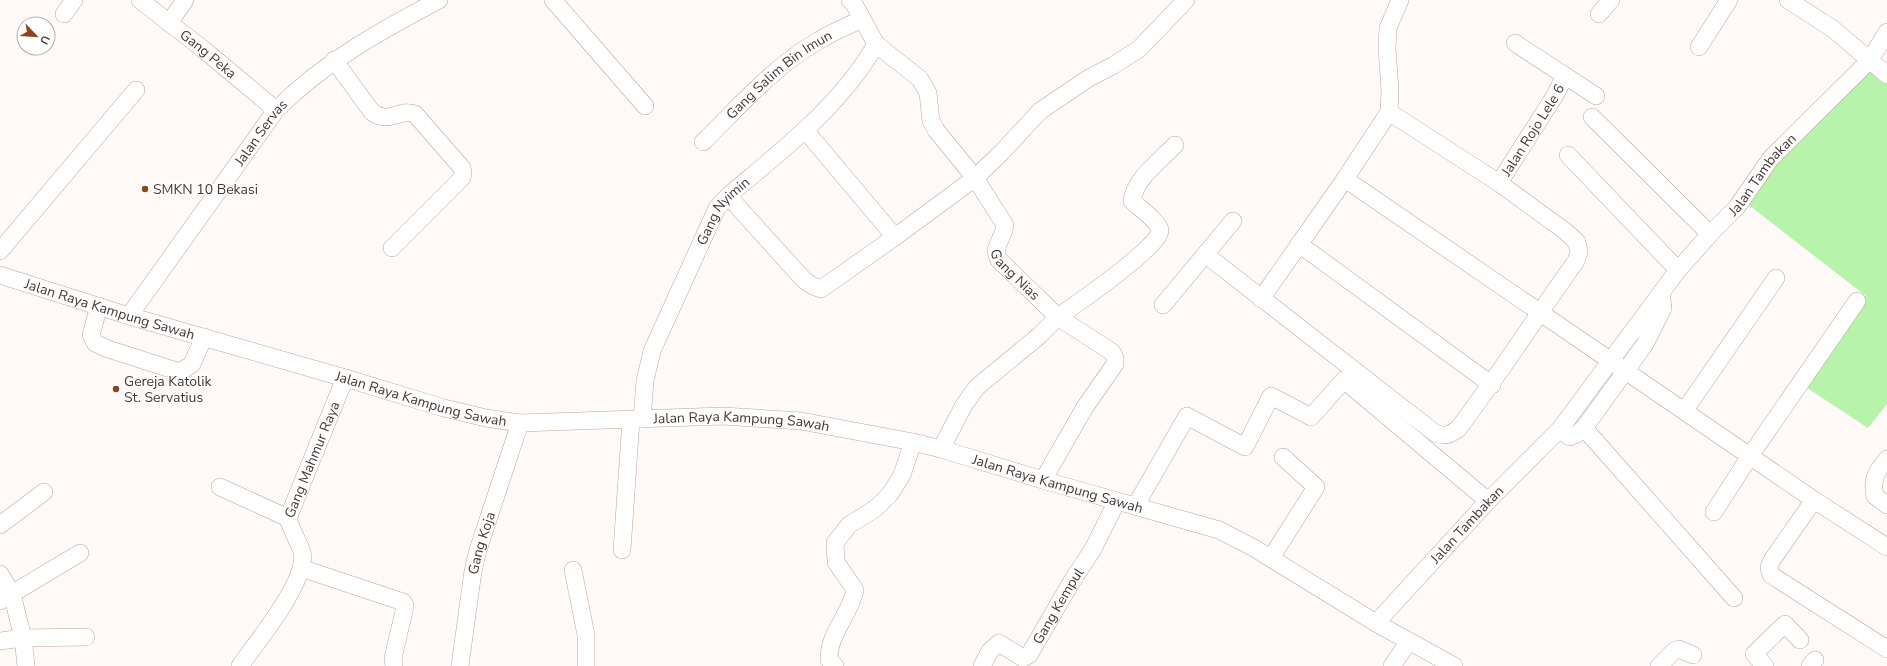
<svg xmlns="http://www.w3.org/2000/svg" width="1887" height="666" font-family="'Nunito Sans',sans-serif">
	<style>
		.green { fill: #b8f3ac }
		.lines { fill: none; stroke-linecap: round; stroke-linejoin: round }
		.minor-casing { stroke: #bea59b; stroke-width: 18 }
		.minor { stroke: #fff; stroke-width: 17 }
		.poi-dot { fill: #8b461c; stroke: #fff; stroke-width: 1.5 }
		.labels { text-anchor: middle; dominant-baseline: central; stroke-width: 3; stroke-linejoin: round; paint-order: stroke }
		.street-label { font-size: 14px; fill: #433834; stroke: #fff }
		.poi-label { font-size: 14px; fill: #433834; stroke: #fff; text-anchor: start }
	</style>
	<rect width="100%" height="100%" fill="#fffaf7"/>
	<path class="green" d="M1870 64 1887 80V404L1868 428 1804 386 1866 296 1746 203 1767 169Z"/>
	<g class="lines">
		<defs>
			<g id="minor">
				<path id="s1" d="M140 0 203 49 276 110"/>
				<path d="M553 0 645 106"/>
				<path id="s2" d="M850 0 854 4 876 44 920 79 928 93 931 121 936 130 975 178 1005 225C1004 238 991 248 999 260L1058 317 1040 335 977 387 964 405 941 449"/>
				<path d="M1788 0 1833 29 1887 75"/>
				<path d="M64 14 74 0"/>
				<path d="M1599 14 1611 0"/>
				<path d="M169 23 185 0"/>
				<path d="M1515 43 1596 96"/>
				<path d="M1699 47 1729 0"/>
				<path d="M334 60 372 112C389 125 399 108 415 114L462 168 463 173 462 178 392 248"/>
				<path d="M1592 117 1710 234"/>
				<path d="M805 130 895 237"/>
				<path id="s3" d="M703 142C739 107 774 66 818 41 832 32 848 26 862 19"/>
				<path d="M1568 155 1678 270"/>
				<path d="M1345 179 1814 500 1887 547"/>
				<path id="s4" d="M1499 183 1554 97 1565 76"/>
				<path d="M728 196 804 280 813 286 821 289 895 237 975 178 1002 152 1040 111 1089 78 1114 65 1139 49 1186 0"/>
				<path d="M1299 244 1492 385"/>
				<path d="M0 251 136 90"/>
				<path d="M1206 255 1435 433C1445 437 1449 435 1458 429 1499 375 1536 317 1576 261L1579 252 1577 242 1565 231 1499 183 1389 112"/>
				<path id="s5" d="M0 275 129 316 345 378 444 408 486 418 520 423 723 416 801 421 913 442 941 449 1043 480 1219 530 1254 548 1376 623 1454 666"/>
				<path d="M1261 299 1345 179 1389 112 1390 91 1387 48 1388 28 1400 0"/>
				<path d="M1163 305 1233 221"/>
				<path d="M99 306 91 335 95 343 108 349 180 372 192 364 204 337"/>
				<path id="s6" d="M129 316 276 110C324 62 380 31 439 0"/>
				<path d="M1685 410 1776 278"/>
				<path id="s7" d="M642 419 645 381 652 351 717 208 728 196C781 151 841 106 876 44"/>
				<path d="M1584 428 1734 598"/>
				<path d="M1560 429 1570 437 1577 434 1584 428 1645 344 1663 308 1661 293"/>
				<path d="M1887 459C1877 471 1871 479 1875 496L1887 505"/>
				<path d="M1043 480 1085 407 1115 364V358L1112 352 1058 317C1075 305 1159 247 1160 231 1161 223 1138 207 1132 201 1135 178 1160 161 1175 145"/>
				<path d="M220 487 288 518"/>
				<path d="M1814 500 1772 560 1769 567 1771 575 1887 649"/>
				<path d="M1136 505 1187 416 1245 447 1271 396 1311 417 1344 380 1488 501"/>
				<path d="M1714 512 1750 456 1857 301"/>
				<path d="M0 525 44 492"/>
				<path d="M622 550 631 420"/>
				<path d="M1271 558 1316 487 1283 457"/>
				<path d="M301 568 403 602 405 605 404 611 393 658 394 666"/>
				<path d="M573 570 586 635V666"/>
				<path d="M0 574 12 594 23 638 26 666"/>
				<path d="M0 601 80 553"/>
				<path id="s8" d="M1376 623 1488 501 1560 429 1678 270 1710 234 1737 207 1771 158 1870 60 1887 32"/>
				<path d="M0 641 23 638 86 637"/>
				<path id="s9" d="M240 666C256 643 309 579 302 552 298 540 291 530 288 518L345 378"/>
				<path id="s10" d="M460 666 473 571 478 550 520 423"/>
				<path d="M835 666 829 660C828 634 850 615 855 590L836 562 835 543 849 525 876 508 890 494 902 475 913 442"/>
				<path id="s11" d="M982 666 990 651 999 643 1023 658 1029 655 1072 581 1093 549 1117 501"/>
				<path d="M1392 666 1409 641"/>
				<path d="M1659 666 1674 651 1679 649 1693 655"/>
				<path d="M1765 666 1754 654 1785 624 1800 640"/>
				<path d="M1810 666 1815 660"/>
			</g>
		</defs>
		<use href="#minor" class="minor-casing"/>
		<use href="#minor" class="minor"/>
	</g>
	<g class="poi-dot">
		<circle cx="145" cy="189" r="4"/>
		<circle cx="116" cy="389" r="4"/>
	</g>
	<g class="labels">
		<g class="street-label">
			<text stroke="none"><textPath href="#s1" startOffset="87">Gang Peka</textPath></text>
			<text stroke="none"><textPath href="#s3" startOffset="102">Gang Salim Bin Imun</textPath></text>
			<text stroke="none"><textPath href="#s4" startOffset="63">Jalan Rojo Lele 6</textPath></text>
			<text stroke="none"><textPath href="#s6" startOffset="226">Jalan Servas</textPath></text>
			<text stroke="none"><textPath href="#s8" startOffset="593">Jalan Tambakan</textPath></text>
			<text stroke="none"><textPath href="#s7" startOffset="227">Gang Nyimin</textPath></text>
			<text stroke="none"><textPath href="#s2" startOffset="338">Gang Nias</textPath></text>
			<text stroke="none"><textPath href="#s5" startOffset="115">Jalan Raya Kampung Sawah</textPath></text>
			<text stroke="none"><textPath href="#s5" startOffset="439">Jalan Raya Kampung Sawah</textPath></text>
			<text stroke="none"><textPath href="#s5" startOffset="763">Jalan Raya Kampung Sawah</textPath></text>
			<text stroke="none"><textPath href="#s9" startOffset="232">Gang Mahmur Raya</textPath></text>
			<text stroke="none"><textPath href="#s5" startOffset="1087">Jalan Raya Kampung Sawah</textPath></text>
			<text stroke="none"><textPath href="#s8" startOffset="134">Jalan Tambakan</textPath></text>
			<text stroke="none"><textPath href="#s10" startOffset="125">Gang Koja</textPath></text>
			<text stroke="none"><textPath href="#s11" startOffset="121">Gang Kempul</textPath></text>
		</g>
		<g class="poi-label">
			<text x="153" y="189">SMKN 10 Bekasi</text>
			<text x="124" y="381">Gereja Katolik<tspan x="124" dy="16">St. Servatius</tspan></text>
		</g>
	</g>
	<g transform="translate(36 36) rotate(115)"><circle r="19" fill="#ffffff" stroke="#b4afae"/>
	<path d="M0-3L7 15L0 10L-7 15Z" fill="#8b461c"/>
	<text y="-6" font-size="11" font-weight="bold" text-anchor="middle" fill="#433834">U</text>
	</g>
</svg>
